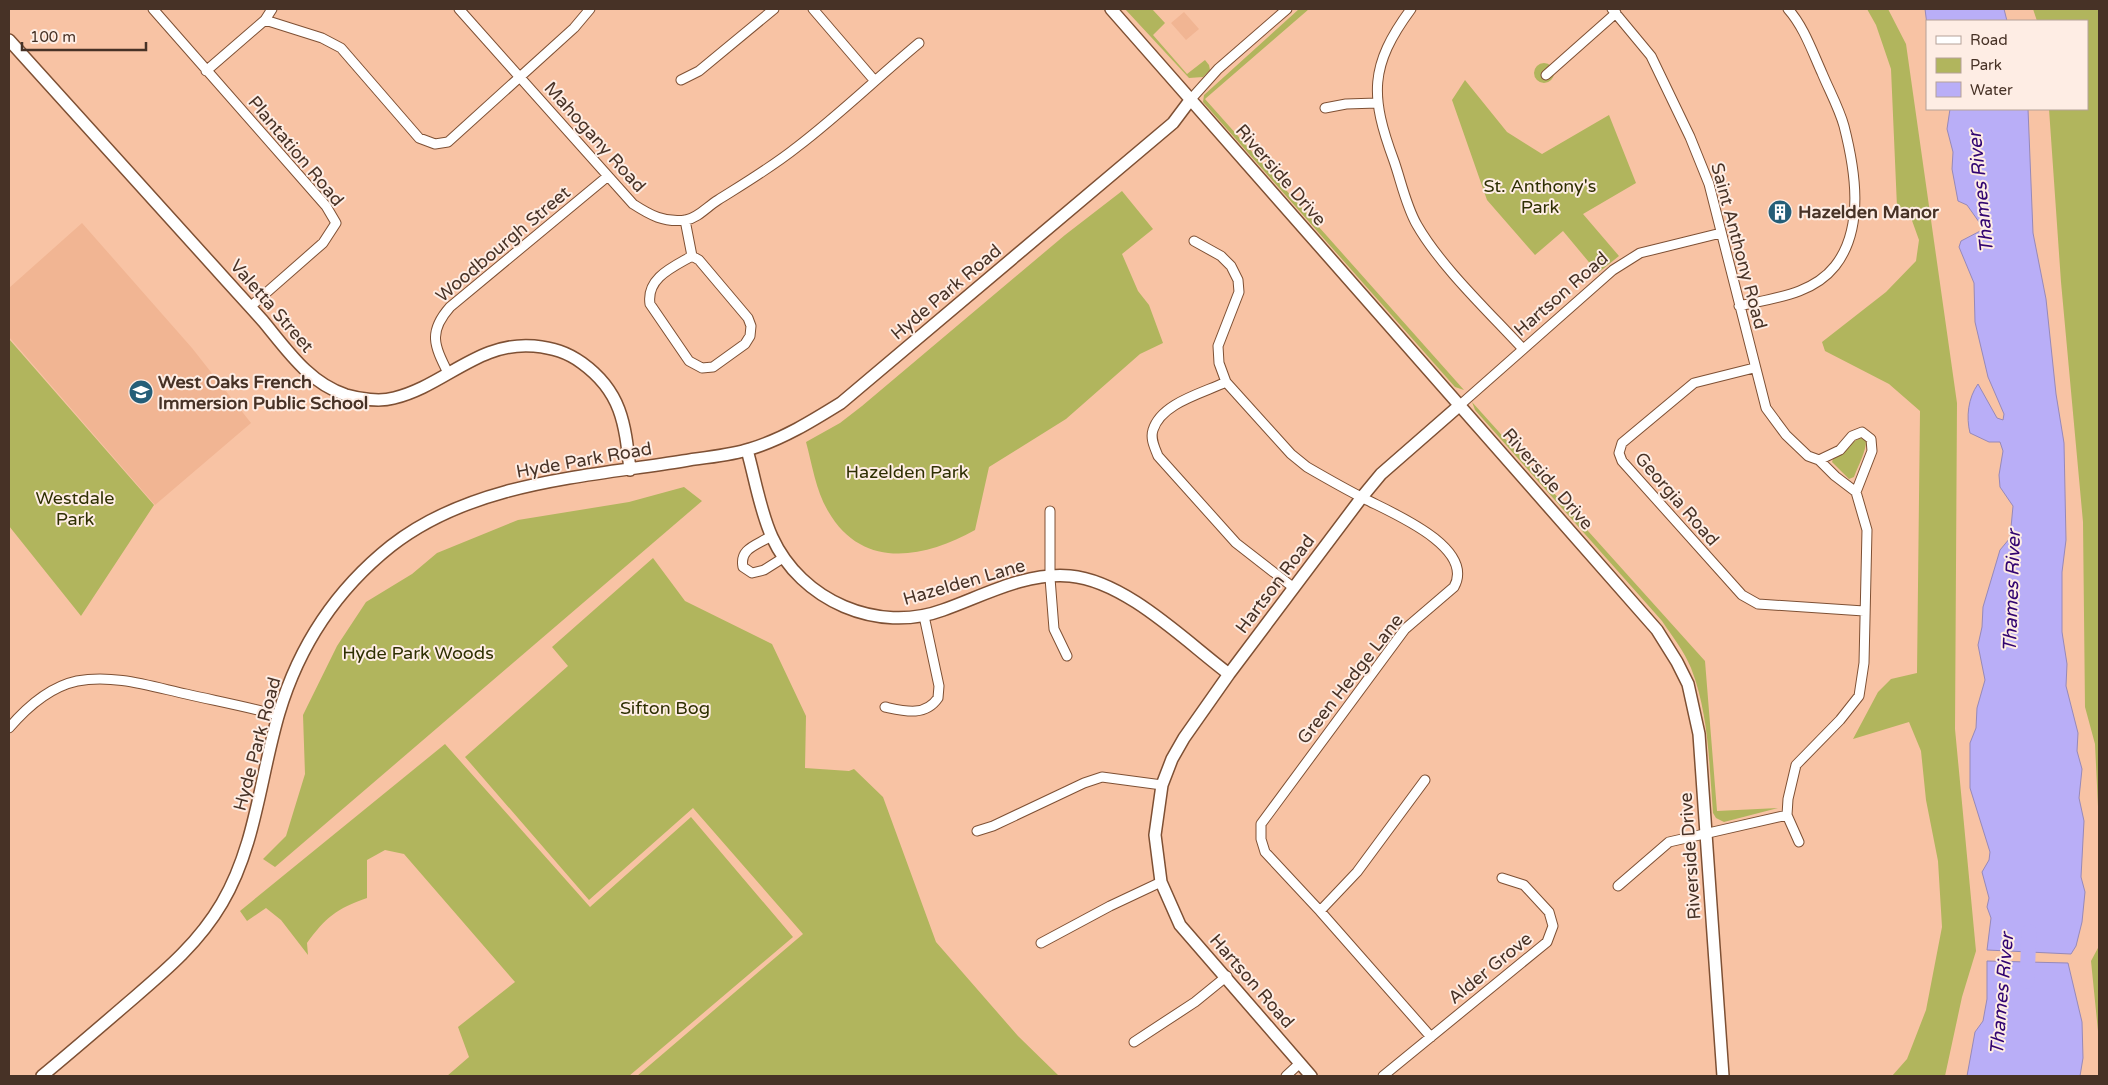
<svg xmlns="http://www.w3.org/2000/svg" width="2108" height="1085" font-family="'Varela Round',sans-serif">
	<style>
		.built { fill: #f1b593 }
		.green { fill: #b1b55d }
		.water { fill: #b9aef7; stroke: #9789b8 }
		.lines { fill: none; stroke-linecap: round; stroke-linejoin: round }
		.river { stroke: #b9aef7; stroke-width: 15 }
		.street-casing { stroke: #7e5034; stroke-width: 11 }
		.secondary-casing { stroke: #7e5034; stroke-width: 14 }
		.street { stroke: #fff; stroke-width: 9 }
		.secondary { stroke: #fff; stroke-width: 11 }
		.labels { text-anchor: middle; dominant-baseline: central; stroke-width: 4; stroke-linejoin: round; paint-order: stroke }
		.street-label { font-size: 18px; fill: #473226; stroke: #feede4 }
		.park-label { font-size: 18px; fill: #2e2f02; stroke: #feede4 }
		.poi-label { font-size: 18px; font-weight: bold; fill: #473226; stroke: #feede4; text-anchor: start }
		.water-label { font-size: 19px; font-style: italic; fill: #320471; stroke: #feede4 }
	</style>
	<rect width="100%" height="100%" fill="#f8c3a4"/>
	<path class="built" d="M1184 12 1199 29 1186 40 1171 23Z
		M82 223 192 348 251 423 155 505 9 337V288Z"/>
	<path class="green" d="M1125 9H1152L1165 23 1153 35 1187 74 1205 60 1209 65 1210 70 1203 77 1189 78Z
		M1299 9H1309L1205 99 1464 390 1455 387 1203 102 1204 95Z
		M1867 9H1888L1906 44 1957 403 1955 729 1976 951 1962 997 1945 1076H1892L1907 1059 1926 1010 1942 927 1938 861 1926 800 1921 751 1909 722 1853 739 1878 692 1891 679 1917 673 1920 411 1889 384 1825 351 1822 342 1886 292 1916 261 1919 240 1910 215 1897 207 1891 69 1876 25Z
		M2033 9H2099V827L2095 744 2085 707 2083 522 2061 282 2049 109H2087V21H2037Z
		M1534 73a10 10 0 1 1 20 0a10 10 0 1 1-20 0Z
		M1465 80 1507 132 1542 154 1609 115 1636 183 1583 214 1619 256 1598 273 1563 231 1535 255 1487 200 1452 100Z
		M1122 191 1153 229 1122 254 1138 291 1149 305 1163 343 1140 354 1066 419 989 467 975 530C923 559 862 570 828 511 816 491 812 464 806 442L840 423 862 406 1065 235Z
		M9 339 154 505 81 616 9 526Z
		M1472 402 1705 661 1717 811 1778 808 1724 822 1716 818 1713 813C1709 764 1709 714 1691 668 1684 651 1672 636 1662 621L1475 410Z
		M1861 438 1866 441C1866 452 1858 466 1854 477L1849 479 1832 462 1833 459C1842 454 1854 439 1861 438Z
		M684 487 702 501 275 867 263 859 286 836 305 774 303 715 337 646 366 602 412 574 437 553 518 520 629 502Z
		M653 558 685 601 772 644 806 716 805 768 849 771 854 769 883 797 936 942 1018 1036 1059 1076H637L803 934 693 808 589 900 465 757 568 666 552 647Z
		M445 744 590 907 691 817 793 937 629 1076H447L469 1057 458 1027 515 982 404 854 385 850 367 860V898C336 909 326 917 307 943L308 955 281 920 266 908 247 921 240 911Z
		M2099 946V1041L2091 961Z"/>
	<path class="water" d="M1925 9H2004L2007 21H1927V25Z
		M1950 109H2028L2033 233 2046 299 2056 394 2064 443 2066 540 2062 572V632L2067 664 2066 686 2078 733 2077 751 2082 769 2079 798 2084 821 2081 877 2085 892 2082 922 2076 946 2071 954 1987 950 1991 918 1987 907 1989 898 1982 872 1989 860 1990 852 1970 788V743L1976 728 1977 708 1985 680 1978 645 1982 627 1983 607 2000 550 2010 538 2013 506 2000 487 1999 475 2003 451 2000 442H1989L1970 433C1966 417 1968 398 1978 384L1997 418 2003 420 2004 414 1988 377 1975 322 1974 283 1959 247 1961 241 1984 229 1967 205 1958 201 1952 169 1953 152 1947 129Z
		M1987 961 2068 963 2082 1022 2083 1058 2080 1076H1967L1975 1032 1983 1021 1987 999Z"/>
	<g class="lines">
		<path class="river" d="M2027 981 2029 932"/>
		<defs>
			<path id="street" d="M153 9 326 206 336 223 323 243 250 307
				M459 9 633 204C650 215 664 223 686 220 698 218 708 206 718 200 745 183 772 167 797 147 839 115 878 77 919 43
				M813 9 874 80
				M1411 9C1369 66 1370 96 1394 161 1401 181 1406 206 1417 225 1441 267 1490 313 1523 349
				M1612 9 1651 56 1690 137 1709 184 1766 408 1786 435 1808 456 1819 460 1835 476 1856 492 1867 530 1864 663 1859 696 1840 720 1796 765 1788 799 1787 815 1669 842 1618 886
				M265 20 322 38 341 48 419 138 435 144 448 142 574 28 590 9
				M206 71 265 20 272 9
				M1546 75 1616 13
				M681 80 699 71 774 9
				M1191 99 1218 69 1287 9
				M1325 108 1346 104 1377 103
				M685 220 692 256 699 260 748 318 751 326 750 336 745 344 713 367 702 368 689 361 650 304C646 278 673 267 692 256
				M1194 241 1221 256 1231 266 1238 280 1239 292 1218 346 1219 363 1226 382 1291 454 1307 467C1326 478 1345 489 1365 499 1390 512 1476 547 1454 587L1405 629 1261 824V839L1265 852 1320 911 1431 1037
				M1739 306C1773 298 1812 295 1835 266 1865 228 1855 169 1844 126 1839 108 1829 90 1822 73 1812 51 1804 27 1788 9
				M1754 368 1694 383 1622 443 1619 453 1622 461 1742 595 1758 604 1864 611
				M448 373C434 345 428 332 450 307L608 176
				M1226 382C1203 393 1161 403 1153 430 1150 439 1155 448 1158 456L1236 543 1294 588
				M1460 405 1613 270 1640 253 1721 233
				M1819 460 1840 450 1852 436 1862 432 1871 439 1872 451 1856 492
				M1050 511V578L1054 629 1067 656
				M771 536C758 545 739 548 743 567L752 573 764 570 783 558
				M885 707C904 711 925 717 938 698L939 686 924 616
				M9 728C27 707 49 687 77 681 113 674 150 686 186 694 217 701 248 707 278 715
				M1787 815 1799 842
				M977 831 993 826 1084 783 1102 777 1162 785
				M1320 911 1357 872 1425 780
				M1041 943 1110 906 1161 882
				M1134 1042 1195 1002 1227 976
				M1286 1076 1300 1063
				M1383 1076 1547 942 1553 926 1549 912 1524 885 1502 878"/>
			<path id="secondary" d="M1111 9 1657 630 1677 662 1688 684 1699 734 1723 1076
				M9 40C78 116 147 193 216 269 232 287 248 304 263 321 287 350 309 383 346 395 360 399 380 402 394 398 444 386 479 341 534 346 553 348 567 352 582 363 622 392 625 424 630 470
				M747 450C755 478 760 511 772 537 801 601 878 634 943 610 983 596 1025 572 1070 576 1126 581 1185 641 1229 674
				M42 1076C71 1052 100 1027 129 1002 164 972 198 944 222 903 256 845 260 777 279 713 299 646 337 589 391 546 473 482 584 477 683 461 705 457 729 456 750 449 783 439 812 421 841 403L1173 123 1191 99
				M1311 1076 1180 925 1161 882 1155 835 1162 785 1172 759 1184 738 1229 674 1362 497 1381 474 1460 405"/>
		</defs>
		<use href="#street" class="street-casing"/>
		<use href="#secondary" class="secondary-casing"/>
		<use href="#street" class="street"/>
		<use href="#secondary" class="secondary"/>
	</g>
	<defs>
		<symbol id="building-disc" viewBox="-11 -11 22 22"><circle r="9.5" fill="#255e78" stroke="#feede4"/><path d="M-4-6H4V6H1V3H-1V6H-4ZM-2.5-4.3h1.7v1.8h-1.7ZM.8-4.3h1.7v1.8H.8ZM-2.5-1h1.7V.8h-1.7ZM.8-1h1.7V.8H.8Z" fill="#fff"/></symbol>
		<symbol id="school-disc" viewBox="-11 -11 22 22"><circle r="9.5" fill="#255e78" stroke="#feede4"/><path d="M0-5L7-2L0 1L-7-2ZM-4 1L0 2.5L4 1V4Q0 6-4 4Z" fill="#fff"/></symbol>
	</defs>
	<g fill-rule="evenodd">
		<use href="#building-disc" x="1766" y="198" width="28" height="28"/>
		<use href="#school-disc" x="127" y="378" width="28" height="28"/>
	</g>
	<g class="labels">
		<g class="street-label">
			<text transform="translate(595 137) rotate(48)">Mahogany Road</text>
			<text transform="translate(296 151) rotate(50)">Plantation Road</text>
			<text transform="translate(1281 175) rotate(49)">Riverside Drive</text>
			<text transform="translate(503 244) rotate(-40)">Woodbourgh Street</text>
			<text transform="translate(1739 246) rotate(75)">Saint Anthony Road</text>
			<text transform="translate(946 292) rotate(-40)">Hyde Park Road</text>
			<text transform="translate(1561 294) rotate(-41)">Hartson Road</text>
			<text transform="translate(272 306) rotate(49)">Valetta Street</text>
			<text transform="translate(584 460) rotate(-10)">Hyde Park Road</text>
			<text transform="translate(1548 479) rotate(49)">Riverside Drive</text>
			<text transform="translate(1677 499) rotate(49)">Georgia Road</text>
			<text transform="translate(964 582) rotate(-16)">Hazelden Lane</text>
			<text transform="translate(1275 584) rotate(-53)">Hartson Road</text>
			<text transform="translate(1350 679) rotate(-52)">Green Hedge Lane</text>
			<text transform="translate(257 744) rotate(-75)">Hyde Park Road</text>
			<text transform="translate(1690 856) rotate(-94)">Riverside Drive</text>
			<text transform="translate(1490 968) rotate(-39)">Alder Grove</text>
			<text transform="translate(1252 981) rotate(49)">Hartson Road</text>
		</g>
		<g class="park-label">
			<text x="1540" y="186">St. Anthony's<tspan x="1540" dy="21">Park</tspan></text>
			<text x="907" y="472">Hazelden Park</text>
			<text x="75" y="498">Westdale<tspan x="75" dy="21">Park</tspan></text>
			<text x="418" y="653">Hyde Park Woods</text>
			<text x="665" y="708">Sifton Bog</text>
		</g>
		<g class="poi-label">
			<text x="1798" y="212">Hazelden Manor</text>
			<text x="158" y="382">West Oaks French<tspan x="158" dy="21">Immersion Public School</tspan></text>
		</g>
		<g class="water-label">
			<text transform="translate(1981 192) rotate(-96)">Thames River</text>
			<text transform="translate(2012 591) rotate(-88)">Thames River</text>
			<text transform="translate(2002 994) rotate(-85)">Thames River</text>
		</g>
	</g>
	<rect width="2108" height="1085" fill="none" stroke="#473226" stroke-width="20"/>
	<rect x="1926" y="20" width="162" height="90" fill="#feede4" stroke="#b5a298"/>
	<rect x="1936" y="36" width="25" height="8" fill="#ffffff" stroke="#b5a298"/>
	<text x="1970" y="45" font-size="15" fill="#473226">Road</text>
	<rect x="1936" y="58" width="25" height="15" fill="#b1b55d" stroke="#b5a298"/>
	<text x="1970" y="70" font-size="15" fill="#473226">Park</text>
	<rect x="1936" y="82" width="25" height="15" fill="#b9aef7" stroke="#b5a298"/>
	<text x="1970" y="95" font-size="15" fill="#473226">Water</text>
	<path d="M22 42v8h124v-8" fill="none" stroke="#473226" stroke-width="2.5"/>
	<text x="30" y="42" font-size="15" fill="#473226" stroke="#feede4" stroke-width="4" paint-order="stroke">100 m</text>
</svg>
